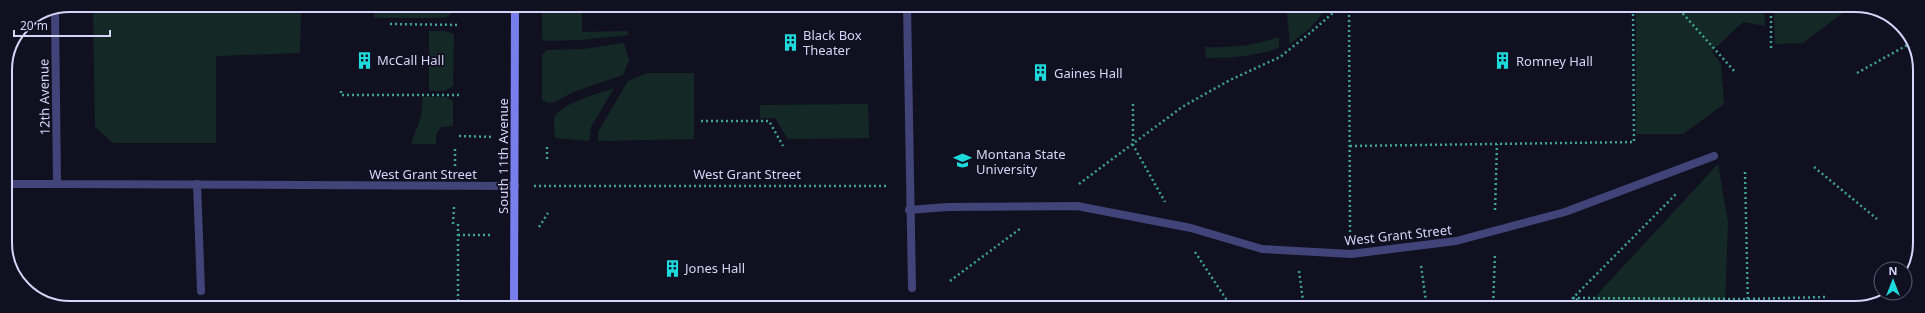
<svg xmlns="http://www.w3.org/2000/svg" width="1925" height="313" font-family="'Noto Sans',sans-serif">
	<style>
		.green { fill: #142926 }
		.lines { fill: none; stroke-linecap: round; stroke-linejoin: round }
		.path { stroke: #3ea495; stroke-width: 2.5; stroke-dasharray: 2 3; stroke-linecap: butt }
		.lane { stroke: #414478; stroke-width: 8 }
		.street { stroke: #414478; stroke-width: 8 }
		.secondary { stroke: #787fed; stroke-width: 8 }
		.labels { text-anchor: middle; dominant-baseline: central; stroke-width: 3.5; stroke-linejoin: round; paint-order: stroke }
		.poi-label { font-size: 13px; fill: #d5d4f9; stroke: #111020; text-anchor: start }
		.street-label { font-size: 13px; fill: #d5d4f9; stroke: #111020 }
		.rim { fill: none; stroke: #d5d4f9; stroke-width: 2 }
	</style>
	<rect width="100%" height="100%" fill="#111020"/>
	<path class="green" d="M93 5H301L300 53 216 56V143H113L95 127Z
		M374 5H453C453 13 451 16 443 18H374Z
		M542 5H582V32L627 31 628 35 581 40 547 41 542 39Z
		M1286 5H1330L1310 28 1290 44Z
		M1636 6H1764L1765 26 1743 22 1712 51 1721 64 1724 104 1683 134H1636Z
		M1774 6H1852L1803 43 1775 44Z
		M429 31H444L454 34 453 86 445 91H429Z
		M1279 37V48C1255 56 1232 58 1206 58L1205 47C1233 48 1253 46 1279 37Z
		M624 43 629 60 623 75 573 92 555 102 549 103 542 100V55L547 50 583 49Z
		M647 73H694V139L598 141V132L628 81Z
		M614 88 591 127 589 141 555 138C555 133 553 125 554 119 557 104 601 93 614 88Z
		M423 97H446L453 101V126L441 127 436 134V144H411L421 117Z
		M868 104 869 138 788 139 775 118H760V105Z
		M1718 164 1728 222 1725 308H1609L1593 299Z"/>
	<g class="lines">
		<path class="path" d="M1349 5 1350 233
			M1676 6 1736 73
			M1771 6V51
			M390 24 459 25
			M1857 73 1911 43
			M341 91V95H459
			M1133 104V145L1165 202
			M701 121H769L783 146
			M459 136 494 137
			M1350 146 1634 142 1633 6
			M547 147V159
			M455 166V147
			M1814 167 1877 219
			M1745 172 1748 308
			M1079 184 1182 107 1230 80 1280 57 1310 33 1342 5
			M534 186H889
			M1495 210 1497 144
			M453 224 454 207
			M458 224V308
			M539 227 548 213
			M458 235H493
			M1195 252 1232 308
			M1421 266 1427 308
			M1299 271 1304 308
			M950 281 1021 228
			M1573 298 1747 299 1825 297
			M1576 299 1594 308
			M1565 306 1677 193
			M1493 308 1495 253"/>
		<path class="lane" d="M907 5 912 288
			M6 184H57
			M197 184 201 291"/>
		<path class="street" d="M55 11 57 184 515 186
			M909 210 948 207 1077 206 1191 228 1262 249 1351 254 1456 241 1565 212 1714 156"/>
		<path class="secondary" d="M514 308 515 5"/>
	</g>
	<defs>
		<symbol id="building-bare" viewBox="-9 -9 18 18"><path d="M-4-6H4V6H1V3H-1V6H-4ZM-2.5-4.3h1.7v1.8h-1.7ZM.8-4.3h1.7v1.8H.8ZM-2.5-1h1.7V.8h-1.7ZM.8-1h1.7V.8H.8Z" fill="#1ed9dc" stroke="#111020" stroke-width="2.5" paint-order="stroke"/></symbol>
		<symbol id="university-bare" viewBox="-9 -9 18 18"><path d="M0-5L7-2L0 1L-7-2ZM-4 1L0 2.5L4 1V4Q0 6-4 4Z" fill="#1ed9dc" stroke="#111020" stroke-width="2.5" paint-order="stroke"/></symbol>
	</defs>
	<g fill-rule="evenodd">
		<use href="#building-bare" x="778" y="30" width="25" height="25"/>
		<use href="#building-bare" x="352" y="48" width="25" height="25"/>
		<use href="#building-bare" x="1490" y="48" width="25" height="25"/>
		<use href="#building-bare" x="1028" y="60" width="25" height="25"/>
		<use href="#university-bare" x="950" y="148" width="25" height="25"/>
		<use href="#building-bare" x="660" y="256" width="25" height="25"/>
	</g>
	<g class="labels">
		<g class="poi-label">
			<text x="803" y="35">Black Box<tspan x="803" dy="15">Theater</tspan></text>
			<text x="377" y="60">McCall Hall</text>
			<text x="1516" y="61">Romney Hall</text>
			<text x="1054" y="73">Gaines Hall</text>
			<text x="976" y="154">Montana State<tspan x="976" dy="15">University</tspan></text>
			<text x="685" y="268">Jones Hall</text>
		</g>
		<g class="street-label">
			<text transform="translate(44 97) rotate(-91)">12th Avenue</text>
			<text transform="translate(503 156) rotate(-90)">South 11th Avenue</text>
			<text x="423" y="174">West Grant Street</text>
			<text x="747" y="174">West Grant Street</text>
			<text transform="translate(1398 235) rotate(-6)">West Grant Street</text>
		</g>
	</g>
	<path d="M0 0H1925V313H0ZM70 12H1855A58 58 0 0 1 1913 70V243A58 58 0 0 1 1855 301H70A58 58 0 0 1 12 243V70A58 58 0 0 1 70 12Z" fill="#111020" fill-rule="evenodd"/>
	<path class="rim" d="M70 12H1855A58 58 0 0 1 1913 70V243A58 58 0 0 1 1855 301H70A58 58 0 0 1 12 243V70A58 58 0 0 1 70 12Z"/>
	<g transform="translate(1893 281)"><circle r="19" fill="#111020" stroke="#5f5e77"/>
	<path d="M0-3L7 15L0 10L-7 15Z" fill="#1ed9dc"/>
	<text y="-6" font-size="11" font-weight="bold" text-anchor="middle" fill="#d5d4f9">N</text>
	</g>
	<path d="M14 30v6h96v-6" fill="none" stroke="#d5d4f9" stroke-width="2"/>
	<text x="20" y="30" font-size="12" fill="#d5d4f9" stroke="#111020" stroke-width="3" paint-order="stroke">20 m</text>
</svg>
